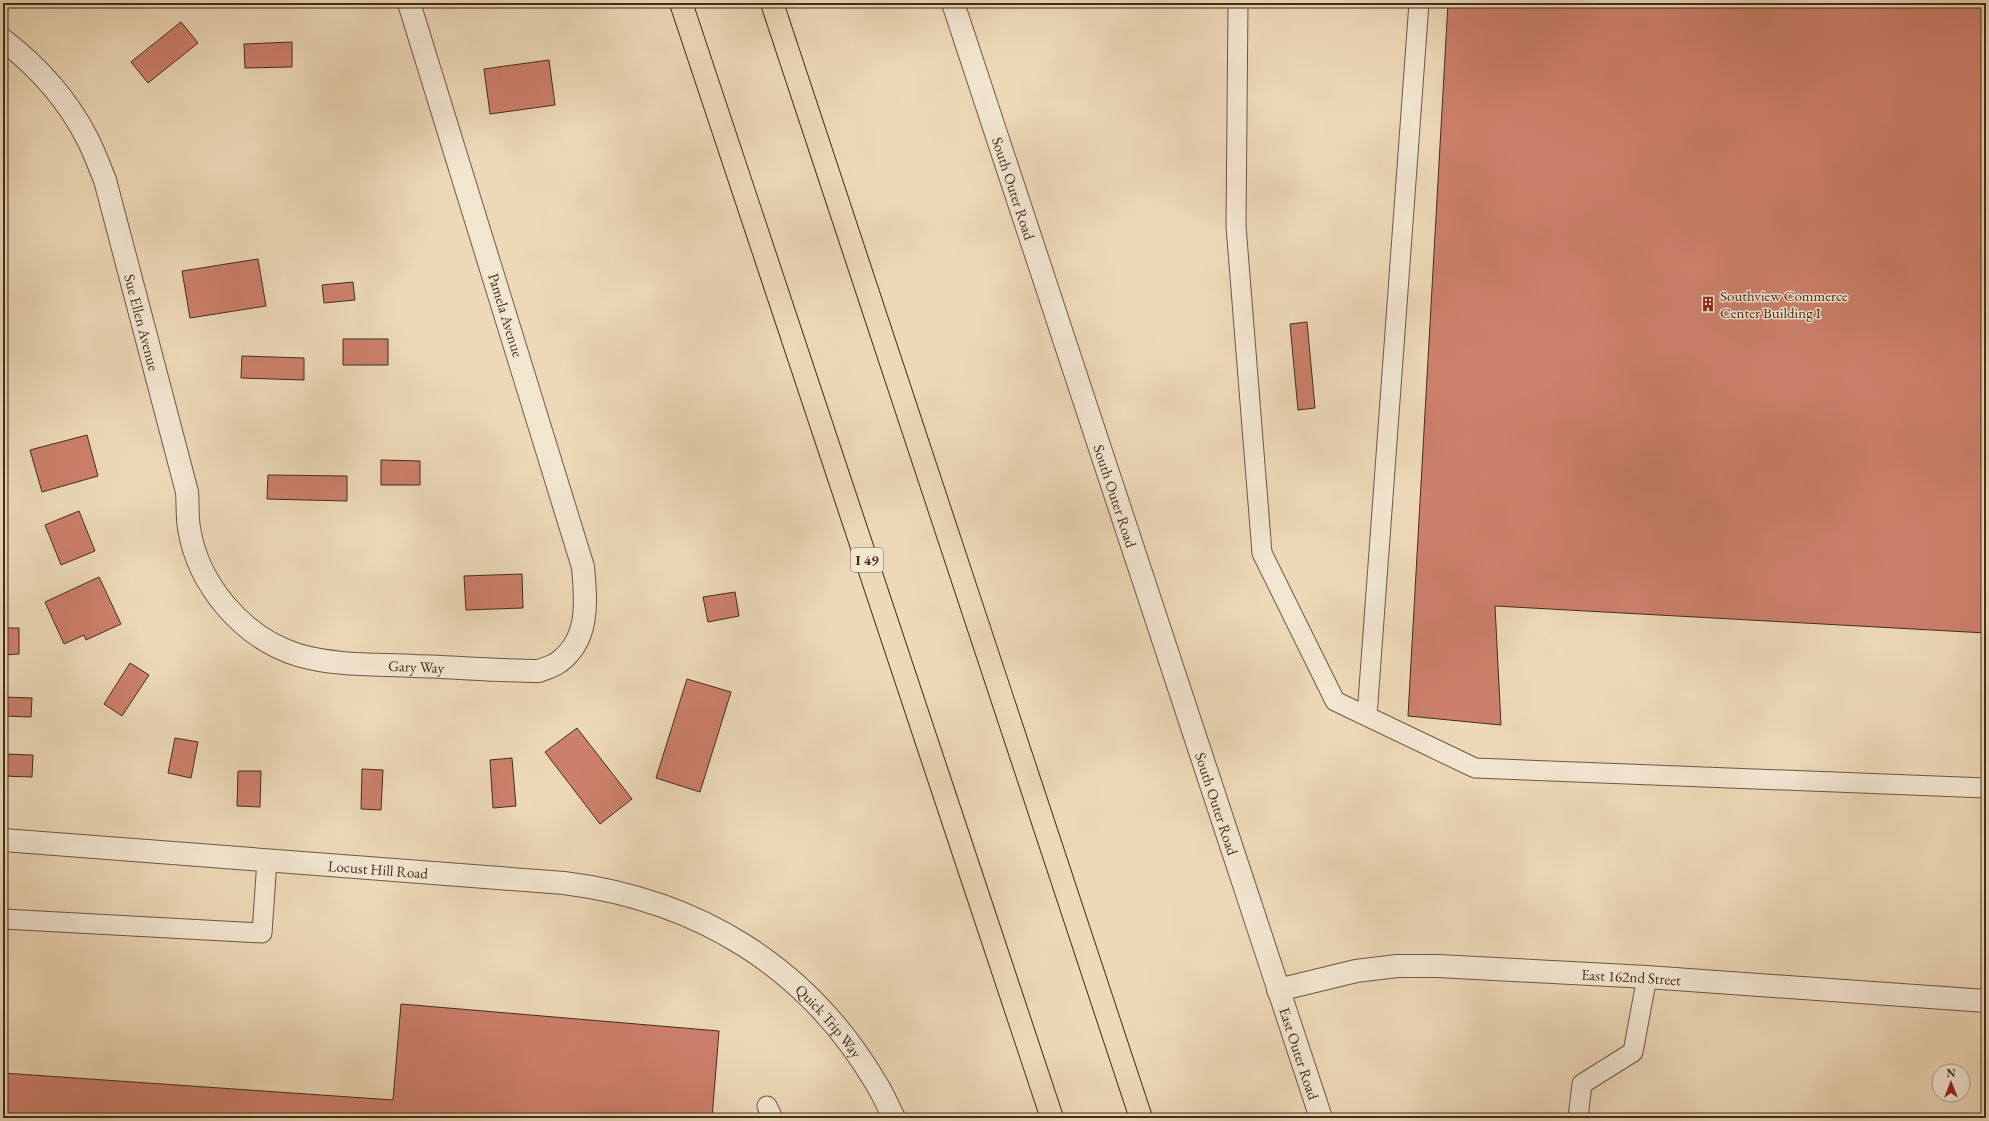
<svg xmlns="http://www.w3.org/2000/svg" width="1989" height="1121" font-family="'EB Garamond',serif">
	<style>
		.building { fill: #cd806c; stroke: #422d19 }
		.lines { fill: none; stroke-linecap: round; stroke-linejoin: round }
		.service-casing { stroke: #6d5841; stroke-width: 21 }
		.minor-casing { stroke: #6d5841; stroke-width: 24 }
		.tertiary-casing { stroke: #6d5841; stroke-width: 24 }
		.motorway-casing { stroke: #422d19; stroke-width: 24 }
		.service { stroke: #f3e6d1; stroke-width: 19 }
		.minor { stroke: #f3e6d1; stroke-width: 22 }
		.tertiary { stroke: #f3e6d1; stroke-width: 22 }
		.motorway { stroke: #edd9b8; stroke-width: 22 }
		.labels { text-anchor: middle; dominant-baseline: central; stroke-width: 3; stroke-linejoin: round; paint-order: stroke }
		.shield { fill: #f3e6d1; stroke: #776450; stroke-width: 1 }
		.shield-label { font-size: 14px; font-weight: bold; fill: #422d19 }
		.street-label { font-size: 15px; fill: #422d19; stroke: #f3e6d1 }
		.poi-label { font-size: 15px; fill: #422d19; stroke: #f3e6d1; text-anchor: start }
	</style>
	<rect width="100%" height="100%" fill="#edd9b8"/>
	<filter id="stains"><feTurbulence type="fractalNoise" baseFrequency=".005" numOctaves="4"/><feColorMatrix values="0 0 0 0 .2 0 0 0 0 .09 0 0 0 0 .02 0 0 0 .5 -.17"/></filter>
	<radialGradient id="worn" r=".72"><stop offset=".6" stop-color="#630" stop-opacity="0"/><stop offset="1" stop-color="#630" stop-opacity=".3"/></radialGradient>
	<path class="building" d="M1448 3H1986V633L1495 606 1501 725 1408 716Z
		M181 22 198 43 148 83 131 62Z
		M292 42V67L245 68 244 44Z
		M549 60 555 105 490 114 484 69Z
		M258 259 266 306 190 318 182 271Z
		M353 282 355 300 324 303 322 285Z
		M1307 322 1315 408 1298 410 1290 324Z
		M343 339H388V365H343Z
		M242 356 304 358V380L241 378Z
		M87 435 98 476 42 492 30 450Z
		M381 460 420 461V485H381Z
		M268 475 347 476V501L267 499Z
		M79 511 95 551 61 565 45 525Z
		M522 574 523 608 466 610 464 576Z
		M99 577 121 624 86 640 84 635 64 644 45 602Z
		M735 592 739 616 708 622 703 597Z
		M3 628H19V654L3 655Z
		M130 663 149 675 122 716 104 704Z
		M687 679 731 692 700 792 656 778Z
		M3 697 32 698 31 717 3 716Z
		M577 728 632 799 600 824 545 752Z
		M175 738 198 742 191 778 168 773Z
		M3 754 33 755 32 777 3 776Z
		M512 758 516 806 493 808 490 760Z
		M362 769 383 770 381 810 361 809Z
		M238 771H261L260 807 237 806Z
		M401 1004 719 1031 712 1118H3V1073L393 1100Z"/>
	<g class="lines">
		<defs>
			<path id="service" d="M1238 3 1236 226 1262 553 1335 701 1475 768 1986 788
				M1367 716 1419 3
				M3 919 262 933 267 860
				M767 1106 773 1118
				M1578 1118 1582 1084 1633 1052 1647 977"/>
			<g id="minor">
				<path id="s1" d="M3 40C37 66 67 99 87 138 94 151 99 166 105 180L187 492C188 504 187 517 189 528 198 585 243 638 298 655 335 666 377 664 415 666 457 667 498 671 539 671 546 668 554 666 559 662 590 639 586 601 583 567L409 3"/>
				<path id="s2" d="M3 840 564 883C698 900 807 966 876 1083 883 1094 888 1106 894 1118"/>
				<path id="s3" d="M1278 990 1356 971 1397 966H1438L1647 977 1986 1001"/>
			</g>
			<g id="tertiary">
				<path id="s4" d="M953 3 1321 1118"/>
			</g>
			<path id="motorway" d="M681 3 1052 1118
				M772 3 1141 1118"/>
		</defs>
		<use href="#service" class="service-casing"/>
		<use href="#minor" class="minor-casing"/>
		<use href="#tertiary" class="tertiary-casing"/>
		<use href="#motorway" class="motorway-casing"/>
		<use href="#service" class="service"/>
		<use href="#minor" class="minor"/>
		<use href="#tertiary" class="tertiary"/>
		<use href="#motorway" class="motorway"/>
	</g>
	<defs>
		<symbol id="building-bare" viewBox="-9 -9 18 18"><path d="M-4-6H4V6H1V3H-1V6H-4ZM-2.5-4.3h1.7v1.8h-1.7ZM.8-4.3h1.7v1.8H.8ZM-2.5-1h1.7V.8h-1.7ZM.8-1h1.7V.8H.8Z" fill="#8f2418" stroke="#f3e6d1" stroke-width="2.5" paint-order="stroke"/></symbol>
	</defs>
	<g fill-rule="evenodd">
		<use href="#building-bare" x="1697" y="293" width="22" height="22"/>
	</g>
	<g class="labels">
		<rect class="shield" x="851" y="548" width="32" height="24" rx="3"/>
		<g class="shield-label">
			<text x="867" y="560">I 49</text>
		</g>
		<g class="street-label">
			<text stroke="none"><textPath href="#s4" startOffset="195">South Outer Road</textPath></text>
			<text transform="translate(506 315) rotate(73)">Pamela Avenue</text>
			<text stroke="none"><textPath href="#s1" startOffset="323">Sue Ellen Avenue</textPath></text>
			<text stroke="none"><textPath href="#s4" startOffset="519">South Outer Road</textPath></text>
			<text stroke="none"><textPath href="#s1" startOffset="829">Gary Way</textPath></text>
			<text stroke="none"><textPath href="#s4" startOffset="843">South Outer Road</textPath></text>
			<text stroke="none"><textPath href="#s2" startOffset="376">Locust Hill Road</textPath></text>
			<text stroke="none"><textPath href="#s3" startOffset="356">East 162nd Street</textPath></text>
			<text stroke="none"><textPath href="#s2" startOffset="869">Quick Trip Way</textPath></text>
			<text stroke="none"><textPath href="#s4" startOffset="1106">East Outer Road</textPath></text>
		</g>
		<g class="poi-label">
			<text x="1720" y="295">Southview Commerce<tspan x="1720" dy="17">Center Building I</tspan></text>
		</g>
	</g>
	<rect width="1989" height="1121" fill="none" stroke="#edd9b8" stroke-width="16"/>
	<rect x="4" y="4" width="1981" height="1113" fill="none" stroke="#422d19" stroke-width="2"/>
	<rect x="8" y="8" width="1973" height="1105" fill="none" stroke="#422d19"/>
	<g transform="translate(1951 1083)"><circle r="19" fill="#f3e6d1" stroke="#ac9c87"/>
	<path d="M0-3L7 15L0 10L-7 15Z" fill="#8f2418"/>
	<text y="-6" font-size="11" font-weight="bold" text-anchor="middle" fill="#422d19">N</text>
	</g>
	<rect width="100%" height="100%" filter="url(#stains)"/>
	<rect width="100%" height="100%" fill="url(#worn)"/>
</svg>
